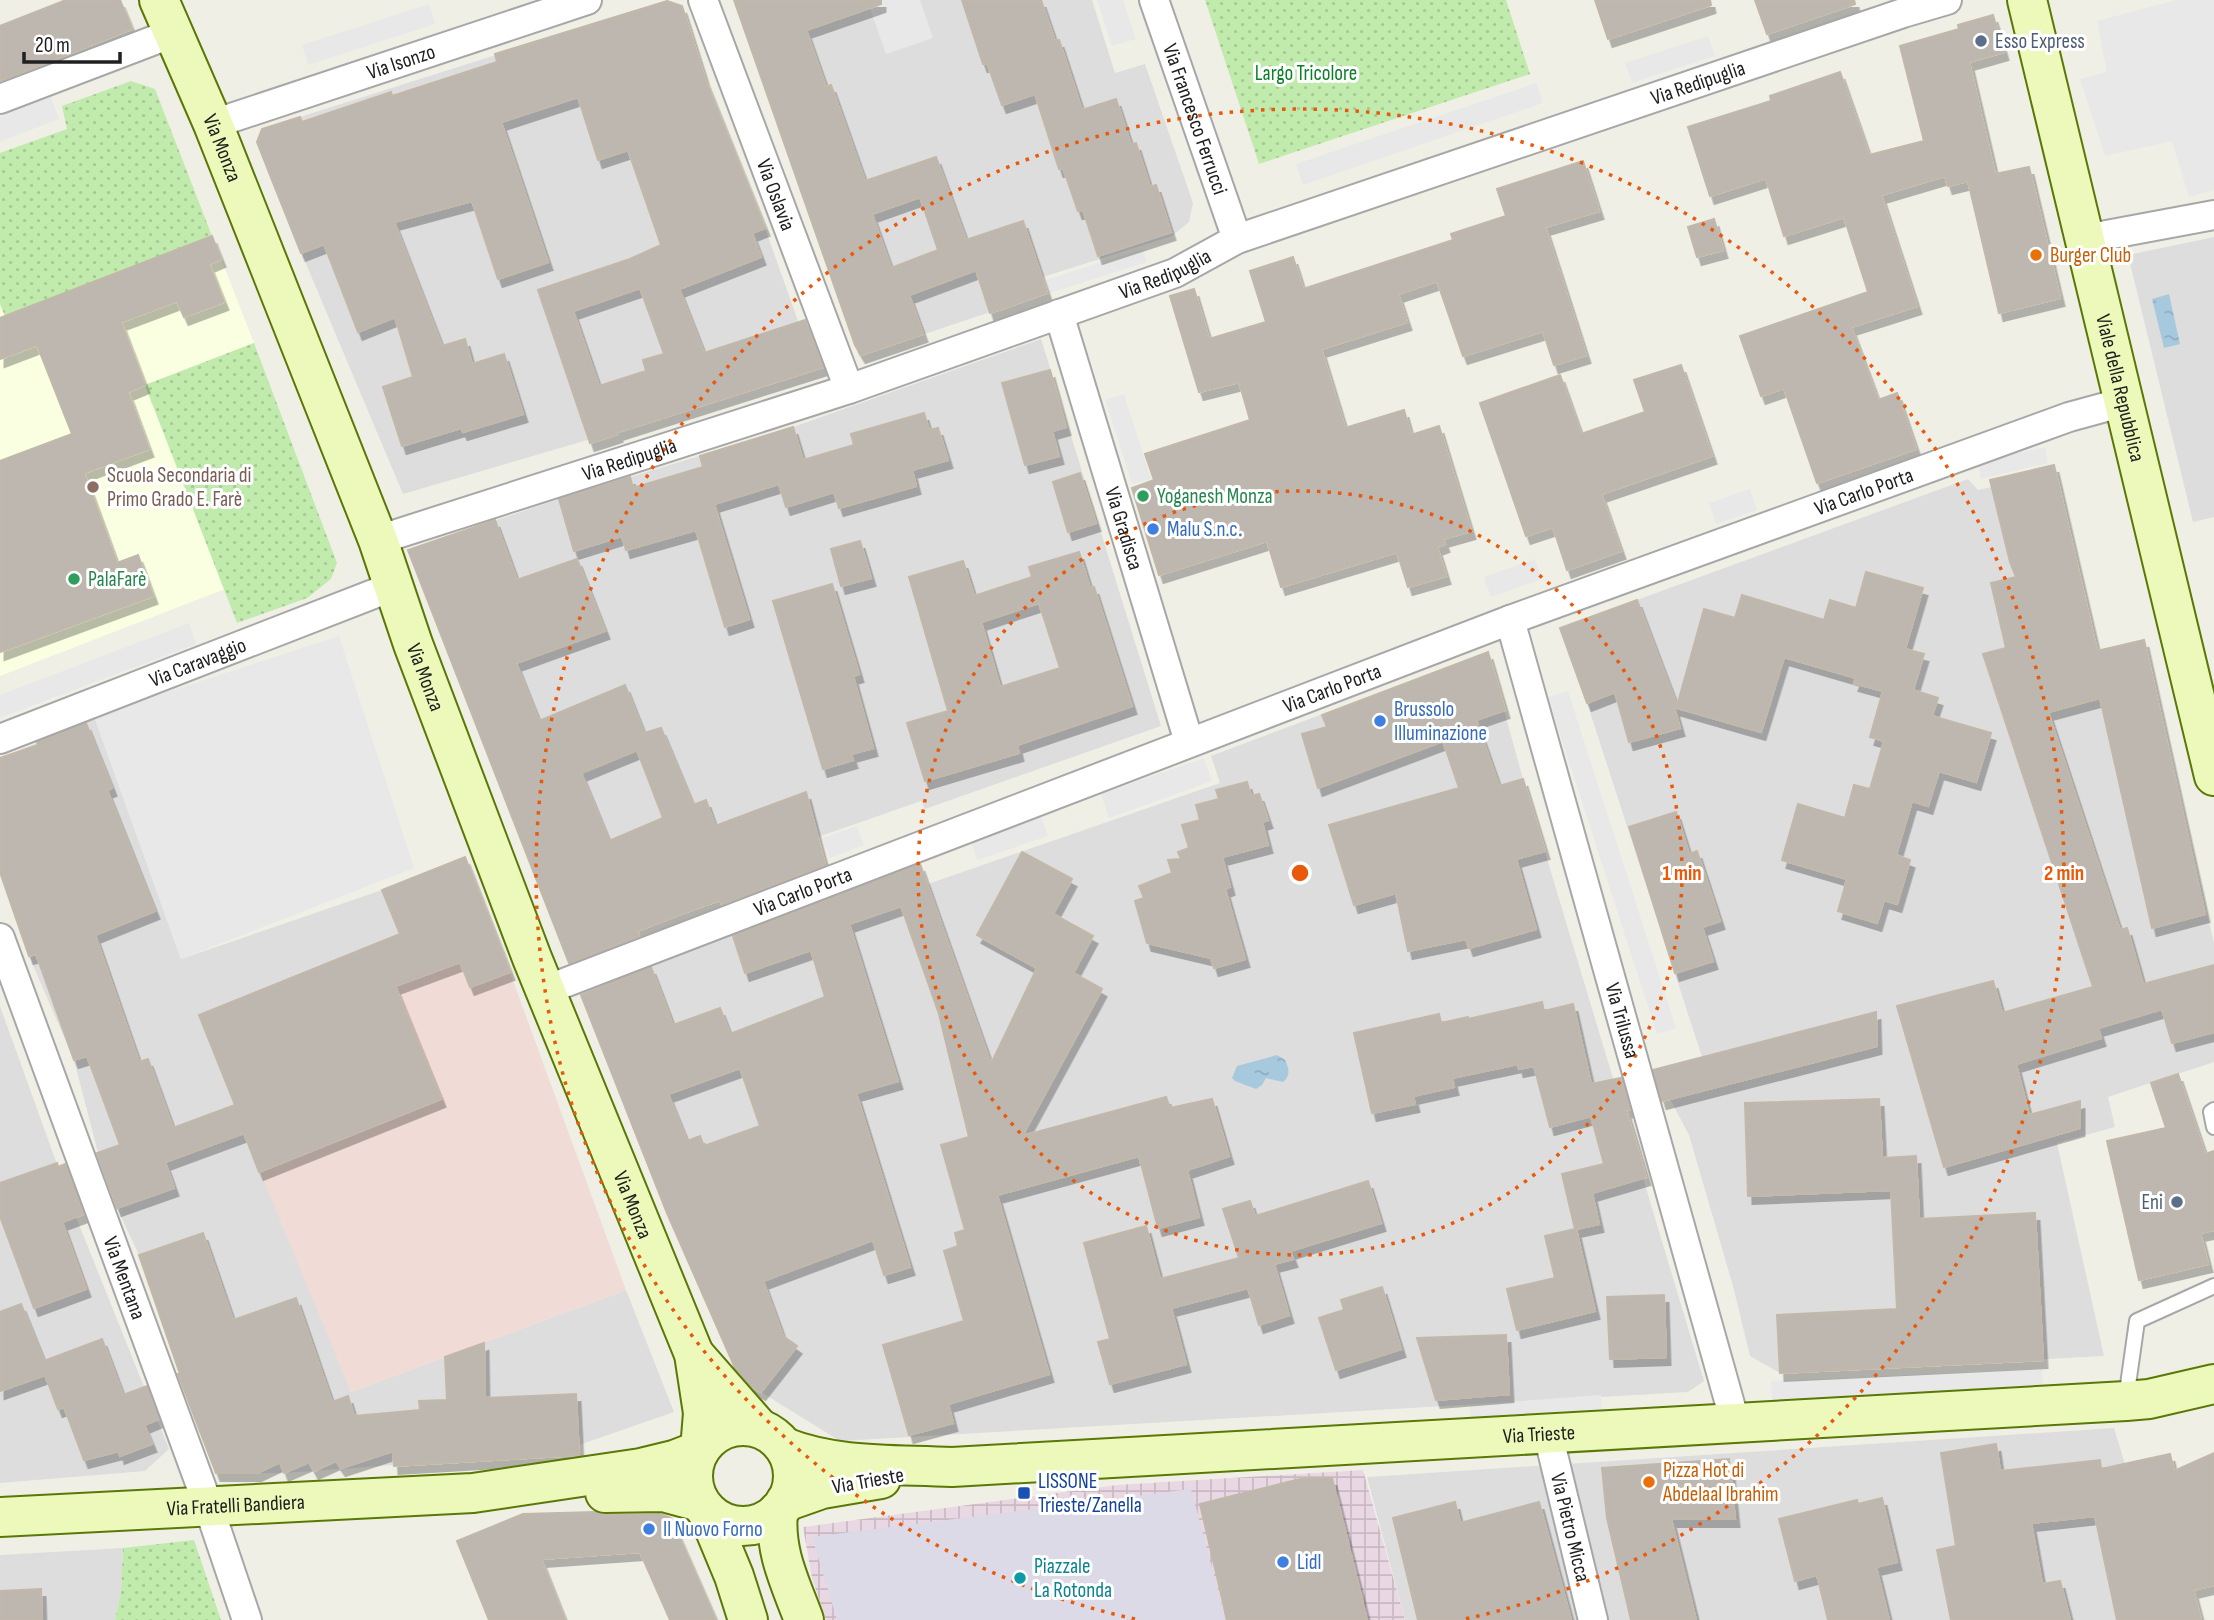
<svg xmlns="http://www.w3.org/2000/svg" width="2214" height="1620" font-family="'Sofia Sans Condensed',sans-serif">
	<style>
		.residential { fill: #dedddd }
		.commercial { fill: #f1dbd6 }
		.industrial { fill: url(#industrial-grid) }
		.education { fill: #faffe1 }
		.grass { fill: url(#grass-dots) }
		.parking { fill: #e8e8e8 }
		.plaza { fill: #dcdae6 }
		.water { fill: url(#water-ripples) }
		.building { fill: #bdb7af; stroke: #c2b8a9; stroke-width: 2; fill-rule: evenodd; filter: url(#shadow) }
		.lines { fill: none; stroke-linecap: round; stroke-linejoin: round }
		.lane-casing { stroke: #a7a7a7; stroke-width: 18 }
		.street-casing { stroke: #a7a7a7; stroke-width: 32 }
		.secondary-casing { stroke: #5a7805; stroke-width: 42 }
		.lane { stroke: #fff; stroke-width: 14 }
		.street { stroke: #fff; stroke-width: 28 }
		.secondary { stroke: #ecf9bb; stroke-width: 38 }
		.ring { fill: none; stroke: #e8590c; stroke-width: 3.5; stroke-dasharray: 3.5 7 }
		.service-dot { fill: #5c6f8a; stroke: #fff; stroke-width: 2.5 }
		.food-dot { fill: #e8710a; stroke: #fff; stroke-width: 2.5 }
		.education-dot { fill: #8d6e63; stroke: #fff; stroke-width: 2.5 }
		.leisure-dot { fill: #2e9e5b; stroke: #fff; stroke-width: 2.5 }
		.shop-dot { fill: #3f7fe0; stroke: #fff; stroke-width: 2.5 }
		.transit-dot { fill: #1a4fb4; stroke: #fff; stroke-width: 2.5 }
		.culture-dot { fill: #0f9aa8; stroke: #fff; stroke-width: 2.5 }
		.labels { text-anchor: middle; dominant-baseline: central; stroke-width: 6; stroke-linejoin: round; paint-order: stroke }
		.service-label { font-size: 21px; fill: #4e5e75; stroke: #fff; text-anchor: start }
		.street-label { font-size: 21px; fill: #202020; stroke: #fff }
		.park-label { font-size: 21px; fill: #0c7f28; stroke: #fff }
		.food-label { font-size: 21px; fill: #c56008; stroke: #fff; text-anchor: start }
		.education-label { font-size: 21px; fill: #785e54; stroke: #fff; text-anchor: start }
		.leisure-label { font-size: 21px; fill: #27864d; stroke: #fff; text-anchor: start }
		.shop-label { font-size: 21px; fill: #366cbe; stroke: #fff; text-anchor: start }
		.transit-label { font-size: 21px; fill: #164399; stroke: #fff; text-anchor: start }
		.culture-label { font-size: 21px; fill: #0d838f; stroke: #fff; text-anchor: start }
		.centre { fill: #e8590c; stroke: #fff; stroke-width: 3.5 }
		.ring-label { font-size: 21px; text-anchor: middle; font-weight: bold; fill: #e8590c; stroke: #fff; stroke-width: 6; stroke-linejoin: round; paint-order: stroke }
	</style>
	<defs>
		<pattern id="industrial-grid" width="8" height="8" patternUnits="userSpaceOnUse" patternTransform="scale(1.75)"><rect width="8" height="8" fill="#e9d8e3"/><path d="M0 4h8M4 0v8" fill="none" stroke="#c8b9c2"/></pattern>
		<pattern id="grass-dots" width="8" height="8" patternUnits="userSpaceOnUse" patternTransform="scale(1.75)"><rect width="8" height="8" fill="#c1eaad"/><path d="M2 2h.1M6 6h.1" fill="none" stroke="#a6c895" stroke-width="1.8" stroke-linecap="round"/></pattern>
		<pattern id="water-ripples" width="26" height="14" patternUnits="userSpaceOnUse" patternTransform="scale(1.75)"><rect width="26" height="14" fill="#a7c9de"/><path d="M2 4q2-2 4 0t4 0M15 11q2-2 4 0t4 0" fill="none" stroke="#8facbe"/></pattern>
		<filter id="shadow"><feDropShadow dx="4.5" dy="8" stdDeviation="0" flood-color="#0004"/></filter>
	</defs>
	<rect width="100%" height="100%" fill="#f0efe6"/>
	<path class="residential" d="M734 0H1092L1115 73 1145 64 1193 203 1189 222 1172 236 1043 277 1047 293 859 356Z
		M667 1 682 6 708 85 765 228 815 369 683 412 403 494 269 176 257 142 262 129Z
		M2214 237V517L2193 522 2128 255Z
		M1041 339 1161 726 925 809 921 801 818 837 823 859 602 943 533 871 408 550 559 499 793 427Z
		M2054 465 2097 650 2144 640 2214 943V1062L2108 1097 2115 1127 2057 1143 2104 1356 1780 1373 1750 1356 1733 1286 1689 1135 1670 1099 1662 1068 1702 1057 1587 703 1560 628 1968 479 1978 490 1991 487 1990 480Z
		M1488 652 1523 779 1704 1381 1688 1392 840 1441 740 1379 667 1213 578 988 730 928 920 862 928 884 1220 783 1211 756Z
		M94 716 181 959 382 890 465 857 500 945 217 1058 351 1392 626 1290 674 1412 579 1445V1456L450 1461 284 1473H216L139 1255 117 1208 98 1153 74 1060 29 956 0 872V758L86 723Z
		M0 1006 76 1217 169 1449 145 1471 0 1483Z
		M2114 1428 2125 1464 2160 1620H1405L1367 1477Z
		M123 1548 121 1592 115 1620H0V1555Z"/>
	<path class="commercial" d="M500 945 626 1290 351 1392 249 1145 217 1058Z"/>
	<path class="industrial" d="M1363 1470 1405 1620H826L812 1578 803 1527 1117 1485Z"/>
	<path class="education" d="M212 236 254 343 145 385 225 589 0 676V304L5 316Z"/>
	<path class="grass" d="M1205 0H1506L1530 74 1259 164Z
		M131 81 155 89 212 236 5 316 0 304V153L67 129 62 106Z
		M254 343 337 563 331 579 307 598 237 623 145 385Z
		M194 1540 221 1620H115L121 1592 123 1548Z"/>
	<path class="parking" d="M867 0H920L933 38 886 54Z
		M1097 0H1123L1136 39 1112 46Z
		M2176 0H2214V190L2189 197 2172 141 2105 156 2080 79 2107 72 2097 21Z
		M429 4 435 24 308 65 302 45Z
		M1708 36 1715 56 1632 83 1625 63Z
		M1536 83 1543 103 1303 185 1296 164Z
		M51 97 59 119 0 142V116Z
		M1143 249 1147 262 1050 293 1046 280Z
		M1124 394 1151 479 1132 484 1105 400Z
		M2045 447 2048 463 1981 479 1978 462Z
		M1750 489 1757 510 1716 524 1709 503Z
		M1535 559 1542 579 1491 597 1484 577Z
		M189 623 196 644 0 718V695Z
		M339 636 414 868 181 959 94 716Z
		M1568 691 1676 1028 1657 1034 1548 697Z
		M1204 758 1212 781 1109 818 1101 794Z
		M1040 813 1048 836 977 860 970 838Z
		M857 826 864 845 830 858 822 838Z
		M2042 1369 2043 1392 1772 1405 1771 1381Z
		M1601 1395 1602 1414 1471 1425 1469 1405Z"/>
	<path class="plaza" d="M1191 1489 1226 1620H837L812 1537Z"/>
	<path class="water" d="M2169 294 2180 344 2164 348 2152 299Z
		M1277 1055 1285 1060C1289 1069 1291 1075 1283 1082L1266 1078 1262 1085 1256 1089 1235 1081 1232 1078 1237 1066Z"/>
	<path class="building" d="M66 0H120L132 29 0 81V26Z
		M734 0H881V4L806 30 826 87 831 85 865 181 936 157 966 240 1023 221 1047 293 990 313 976 270 909 295 923 334 861 355 855 345ZM920 197 938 250 891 268 872 214Z
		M962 0H1041L1055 41 1059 40 1082 110 1116 99 1131 145 1136 143 1150 187 1156 185 1171 232 1098 256 1083 210 1078 211 1063 168 1059 169 1035 94 1002 105 987 63 983 64Z
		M1595 0H1710L1711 5 1608 39Z
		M1755 0H1854L1855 4 1767 34Z
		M667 1 682 6 705 79 765 228 752 233 761 257 679 289 704 353 805 320 823 367 618 432V434L590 443 538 290 630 259 661 245 628 150 598 160 578 97 501 122 548 262 498 279 472 201 394 222 442 346 465 339 472 364 504 354 523 414 463 432 461 428 402 446 383 387 413 377 395 317 358 332 324 244 301 253 257 142 262 129 300 117 302 122 391 92 392 96 497 62 495 54ZM640 288 664 354 643 360 646 371 599 386 573 311Z
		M1993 15 2004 52 1969 62 1995 174 2029 167 2060 298 1999 313 1968 181 1948 186 1945 176 1881 195 1917 306 1851 327 1878 400 1897 393 1916 449 1817 483 1784 388 1761 396 1740 336 1868 292 1844 217 1784 236 1766 178 1710 196 1688 127 1771 101 1770 96 1840 72 1869 155 1924 141 1900 46 1959 29 1958 25Z
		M1583 161 1599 211 1545 227 1586 355 1554 365 1543 331 1463 356 1437 281 1398 294 1407 322 1321 349 1345 428 1404 410 1411 435 1439 426 1471 531 1443 539 1445 544 1437 547 1446 576 1408 587 1397 552 1281 587 1267 541 1159 575 1132 488 1154 480 1145 454 1250 420 1239 382 1199 392 1170 296 1194 289 1209 339 1266 322 1250 271 1293 257 1303 289 1453 240 1451 234 1506 216 1497 189Z
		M1714 219 1723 250 1697 257 1688 227Z
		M212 236 221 259 209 264 224 302 184 317 177 301 121 322 145 385 128 392 149 449 84 473 117 563 138 555 153 596 0 652V461L72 434 37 345 0 359V318Z
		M1681 365 1712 456 1601 494 1621 551 1567 570 1553 527 1526 536 1480 403 1560 375 1581 434 1645 412 1634 380Z
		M1050 370 1066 427 1052 431 1059 456 1025 465 1002 383Z
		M924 413 929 430 938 428 948 460 912 470 916 486 839 508 834 492 786 507 779 484 714 504 749 619 725 627 696 530 626 550 622 536 574 551 559 499 630 477 633 488 703 467 700 456 793 427 803 460 854 445 851 434Z
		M2054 465 2097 651 2144 640 2205 914 2152 928 2100 698 2048 712 2120 930 2127 928 2143 984 2214 965V1032L2172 1043 2162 1009 2098 1028 2101 1038 2016 1064 2029 1115 2080 1101V1128L1944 1167 1897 1006 1993 981 2002 1013 2093 987 1983 654 2006 648 1991 583 2016 577 2010 562 1990 480Z
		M1080 473 1096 523 1068 532 1053 482Z
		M495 520 517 580 577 559 605 631 516 663 539 721 625 685 644 733 661 728 693 805 706 800 715 826 806 792 825 865 722 905 720 900 678 915 637 931 639 936 569 963 408 550ZM637 750 663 818 609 841 581 773Z
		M860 541 871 578 841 586 831 549Z
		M1079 552 1090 588 1094 587 1132 706 1017 745 1019 753 925 781 907 723 948 711 909 577 963 561 974 596 1032 577 1029 567ZM1039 603 1060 668 1000 687 981 622Z
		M1866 572 1923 588 1905 649 1924 654 1913 690 1938 698 1932 716 1991 733 1976 782 1939 771 1928 806 1912 801 1896 855 1910 860 1897 904 1884 900 1877 923 1838 911 1847 879 1782 860 1798 804 1845 818 1854 785 1870 789 1884 741 1870 737 1883 691 1854 683 1856 678 1784 657 1761 732 1674 707 1680 728 1629 742 1615 692 1587 703 1560 628 1637 600 1677 706 1704 609 1735 618 1742 595 1824 620 1830 600 1856 608Z
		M832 584 859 674 853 676 873 748 851 754 853 760 823 769 773 601Z
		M1488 652 1505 710 1476 720 1499 786 1523 779 1545 851 1516 859 1536 929 1469 948 1466 939 1408 951 1396 893 1354 905 1329 825 1459 788 1443 741 1318 788 1302 734 1327 727 1322 715Z
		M86 723 112 788 107 790 155 911 95 935 139 1062 148 1059 173 1128 235 1105 199 1015 400 934 382 890 465 857 510 972 470 987 460 962 395 986 441 1099 259 1172 244 1133 165 1162 174 1188 117 1208 97 1153 120 1145 87 1056 74 1060 36 954 29 956 0 872V758L38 745 37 742Z
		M1247 782 1251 796 1259 794 1268 820 1262 822 1268 845 1222 857 1230 887 1225 889 1245 959 1214 968 1211 958 1147 943 1135 901 1144 898 1139 886 1172 873 1168 860 1181 859 1178 852 1189 848 1182 825 1200 820 1196 805 1219 799 1216 790Z
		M1676 812 1689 854 1697 851 1720 921 1702 927 1713 961 1675 973 1629 827Z
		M1022 852 1072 879 1053 914 1093 936 1073 973 1102 989 1022 1136 1166 1097 1170 1108 1212 1099 1229 1156 1187 1170 1199 1217 1158 1228 1139 1156 997 1195 1049 1374 948 1404 953 1423 909 1435 883 1345 964 1321 944 1251 958 1246 955 1233 965 1230 941 1145 969 1137 939 1014 901 906 849 924 898 1081 856 1093 910 1267 884 1275 873 1240 763 1281 783 1336 797 1346 761 1392 751 1386 735 1368 667 1213 581 995 651 967 673 1025 720 1008 730 1034 825 997 811 950 745 973 733 936 920 864 991 1064 1037 968 977 935ZM740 1068 760 1126 704 1146 700 1136 687 1141 668 1094Z
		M1542 1002 1544 1011 1573 1004 1591 1084 1621 1078 1630 1109 1626 1110 1646 1177 1592 1193 1599 1224 1576 1229 1595 1311 1517 1330 1507 1289 1555 1278 1545 1236 1575 1229 1562 1174 1604 1164 1591 1116 1550 1127 1534 1066 1519 1069 1518 1064 1452 1078 1454 1087 1413 1096 1415 1104 1372 1113 1354 1033 1439 1014 1441 1023 1468 1017V1019Z
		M1876 1012 1877 1046 1662 1101 1653 1070Z
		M2178 1074 2205 1154 2214 1151V1230L2200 1233 2208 1264 2139 1280 2107 1141 2166 1128 2151 1083Z
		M1879 1099 1882 1158 1916 1156 1919 1219 2035 1213 2043 1360 1780 1373 1777 1315 1897 1309 1891 1190 1748 1196 1745 1103Z
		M57 1163 58 1167 65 1164 84 1214 62 1222 86 1289 34 1308 0 1216V1183Z
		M1368 1181 1381 1223 1290 1251 1293 1259 1274 1264 1289 1315 1259 1325 1248 1288 1171 1308 1186 1364 1110 1384 1098 1342 1110 1339 1084 1243 1146 1226 1160 1279 1239 1258 1223 1209 1250 1201 1255 1216Z
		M203 1233 233 1320 296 1298 332 1402 348 1396 354 1416 420 1410 419 1401 447 1400 445 1357 484 1343 485 1398 576 1394 579 1455 394 1466 393 1451 341 1468 336 1461 314 1471 309 1462 284 1473 280 1462 257 1473H216L178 1374H180L139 1255Z
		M1382 1287 1401 1349 1336 1370 1319 1318 1344 1310 1341 1300Z
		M1664 1295 1666 1357 1610 1359 1607 1297Z
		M21 1304 44 1361 102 1339 123 1395 147 1386 159 1419 144 1425 152 1444 120 1456 119 1451 84 1460 64 1407 58 1409 45 1375 0 1391V1312Z
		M1506 1335 1509 1394 1436 1400 1417 1338Z
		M1996 1444 2000 1471 2100 1460 2101 1469 2170 1454 2174 1471 2214 1453V1585L2193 1590 2201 1620H2117L2095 1516 2031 1523 2042 1584 2060 1581 2070 1620H1951L1937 1550 1956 1546 1941 1453Z
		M1729 1459 1735 1519H1671L1696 1620H1631L1607 1518 1602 1468Z
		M1332 1478 1367 1620H1227L1200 1504 1300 1479Z
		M1882 1498 1897 1562 1876 1567 1889 1620H1828L1817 1575 1795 1581 1779 1519 1857 1500 1858 1504Z
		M1455 1502 1460 1523 1539 1502 1571 1620H1418L1393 1518Z
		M595 1512 605 1515 660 1514 671 1518 716 1620H670L640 1552 541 1559 565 1620H489L457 1541 523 1514Z
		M41 1589 42 1620H0V1591Z"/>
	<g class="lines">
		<defs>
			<path id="lane" d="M2214 1110 2211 1112 2214 1127
				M2126 1399 2137 1321 2214 1286"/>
			<g id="street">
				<path id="s1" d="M703 0 849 389"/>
				<path id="s2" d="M1154 0 1237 239"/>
				<path d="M0 99 173 33"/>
				<path id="s3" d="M213 124 587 0"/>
				<path d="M2085 239 2214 215"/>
				<path id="s4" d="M1059 314 1189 742"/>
				<path id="s5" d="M378 540 849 389 1175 273 1237 239 1903 13 1947 0"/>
				<path id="s6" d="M1510 620 1735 1422"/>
				<path id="s7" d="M0 739 394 586"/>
				<path id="s8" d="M0 938 208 1505 247 1620"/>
				<path id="s9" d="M546 990 1510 620 2069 417 2124 402"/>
				<path id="s10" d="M1548 1434 1593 1620"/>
			</g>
			<g id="secondary">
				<path id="s11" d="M159 0 213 124 378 540 413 644 532 958 694 1354 703 1413 700 1450"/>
				<path id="s12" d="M2027 0 2214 776"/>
				<path d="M694 1354 759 1428"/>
				<circle cx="743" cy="1476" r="50"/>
				<path id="s13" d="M784 1447C837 1468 896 1464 952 1467L2126 1401 2149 1399 2214 1384"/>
				<path d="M605 1493 663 1492 700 1502"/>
				<path d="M785 1502 822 1489 881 1479"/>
				<path d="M707 1511 734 1576 748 1620"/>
				<path d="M778 1511C774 1552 790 1582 804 1620"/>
				<path id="s14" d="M0 1517 473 1493 641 1468 674 1460 700 1450"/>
			</g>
		</defs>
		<use href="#lane" class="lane-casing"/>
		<use href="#street" class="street-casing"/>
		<use href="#secondary" class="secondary-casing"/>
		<use href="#lane" class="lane"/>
		<use href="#street" class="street"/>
		<use href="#secondary" class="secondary"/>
	</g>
	<g class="ring">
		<circle cx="1300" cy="873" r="382"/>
		<path d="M1135 1619A764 764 0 1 1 1465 1619"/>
	</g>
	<g class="service-dot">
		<circle cx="1981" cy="41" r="7"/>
		<circle cx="2177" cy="1202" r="7"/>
	</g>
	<g class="food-dot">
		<circle cx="2036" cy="255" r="7"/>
		<circle cx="1649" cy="1482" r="7"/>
	</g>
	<circle class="education-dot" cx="93" cy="487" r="7"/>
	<g class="leisure-dot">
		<circle cx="1143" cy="496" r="7"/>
		<circle cx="74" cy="579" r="7"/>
	</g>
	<g class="shop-dot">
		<circle cx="1153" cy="529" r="7"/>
		<circle cx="1380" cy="721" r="7"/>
		<circle cx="649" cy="1529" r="7"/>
		<circle cx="1283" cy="1562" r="7"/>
	</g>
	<rect class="transit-dot" x="1017" y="1486" width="14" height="14" rx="3.5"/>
	<circle class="culture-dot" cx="1020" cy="1578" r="7"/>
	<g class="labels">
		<g class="service-label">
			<text x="1995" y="41">Esso Express</text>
			<text x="2163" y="1202" text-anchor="end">Eni</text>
		</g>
		<g class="street-label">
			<text stroke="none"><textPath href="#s3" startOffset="198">Via Isonzo</textPath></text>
			<text stroke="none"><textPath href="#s5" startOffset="1398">Via Redipuglia</textPath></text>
			<text stroke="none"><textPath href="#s2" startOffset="126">Via Francesco Ferrucci</textPath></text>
			<text stroke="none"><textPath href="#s11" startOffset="161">Via Monza</textPath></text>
			<text stroke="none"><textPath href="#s1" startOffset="208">Via Oslavia</textPath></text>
			<text stroke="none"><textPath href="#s5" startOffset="831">Via Redipuglia</textPath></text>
			<text stroke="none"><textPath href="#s12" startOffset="399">Viale della Repubblica</textPath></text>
			<text stroke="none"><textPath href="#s5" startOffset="264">Via Redipuglia</textPath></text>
			<text stroke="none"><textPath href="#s9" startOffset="1409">Via Carlo Porta</textPath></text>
			<text stroke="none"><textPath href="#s4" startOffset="224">Via Gradisca</textPath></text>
			<text stroke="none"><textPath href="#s7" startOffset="212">Via Caravaggio</textPath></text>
			<text stroke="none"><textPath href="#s11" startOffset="728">Via Monza</textPath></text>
			<text stroke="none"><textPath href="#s9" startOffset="842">Via Carlo Porta</textPath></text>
			<text stroke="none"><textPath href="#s9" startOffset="275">Via Carlo Porta</textPath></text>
			<text stroke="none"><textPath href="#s6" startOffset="416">Via Trilussa</textPath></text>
			<text stroke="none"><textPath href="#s11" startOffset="1295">Via Monza</textPath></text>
			<text stroke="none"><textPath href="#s8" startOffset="362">Via Mentana</textPath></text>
			<text stroke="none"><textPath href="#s13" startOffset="758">Via Trieste</textPath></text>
			<text transform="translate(868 1481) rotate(-10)">Via Trieste</text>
			<text stroke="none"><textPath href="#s14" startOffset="236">Via Fratelli Bandiera</textPath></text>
			<text stroke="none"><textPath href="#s10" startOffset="96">Via Pietro Micca</textPath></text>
		</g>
		<g class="park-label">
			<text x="1306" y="73">Largo Tricolore</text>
		</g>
		<g class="food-label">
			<text x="2050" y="255">Burger Club</text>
			<text x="1663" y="1470">Pizza Hot di<tspan x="1663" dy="24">Abdelaal Ibrahim</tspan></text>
		</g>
		<g class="education-label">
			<text x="107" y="475">Scuola Secondaria di<tspan x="107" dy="24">Primo Grado E. Farè</tspan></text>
		</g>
		<g class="leisure-label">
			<text x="1157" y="496">Yoganesh Monza</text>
			<text x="88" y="579">PalaFarè</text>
		</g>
		<g class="shop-label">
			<text x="1167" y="529">Malu S.n.c.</text>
			<text x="1394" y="709">Brussolo<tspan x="1394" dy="24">Illuminazione</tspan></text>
			<text x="663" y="1529">Il Nuovo Forno</text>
			<text x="1297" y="1562">Lidl</text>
		</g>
		<g class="transit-label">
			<text x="1038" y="1481">LISSONE<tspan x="1038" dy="24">Trieste/Zanella</tspan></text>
		</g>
		<g class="culture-label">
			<text x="1034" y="1566">Piazzale<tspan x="1034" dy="24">La Rotonda</tspan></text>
		</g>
	</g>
	<circle cx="1300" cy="873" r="10" class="centre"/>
	<g class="ring-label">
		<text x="1682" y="880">1 min</text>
		<text x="2064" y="880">2 min</text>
	</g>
	<path d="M24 52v10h96v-10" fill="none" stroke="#202020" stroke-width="3.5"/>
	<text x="35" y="52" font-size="21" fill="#202020" stroke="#ffffff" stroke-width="5" paint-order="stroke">20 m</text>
</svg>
